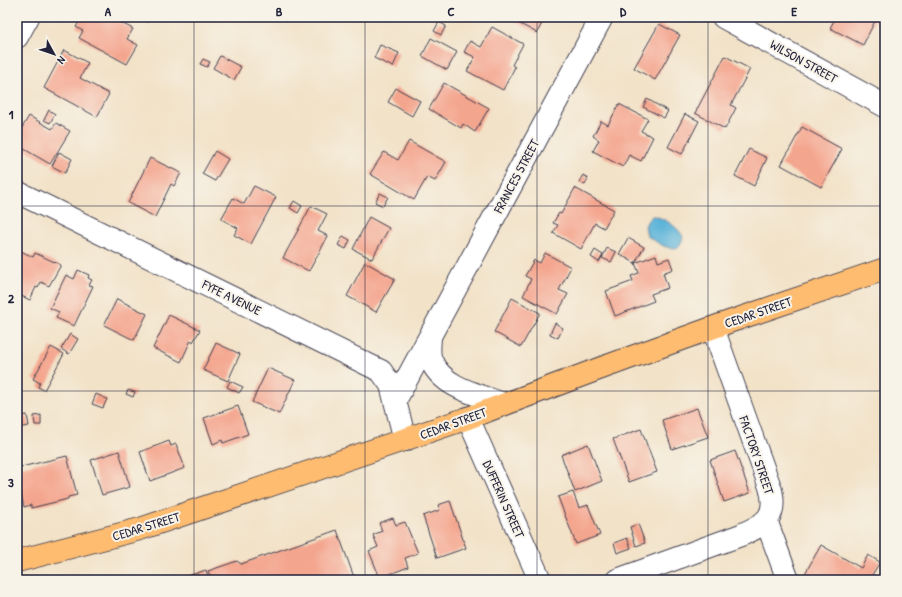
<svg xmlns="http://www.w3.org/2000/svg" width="902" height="597" font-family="'Patrick Hand',sans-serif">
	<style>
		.water { fill: #5cb4d9; stroke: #3f6b8a }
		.building { fill: #f4a58e }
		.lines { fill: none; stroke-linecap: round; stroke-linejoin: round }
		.minor-casing { stroke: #413f50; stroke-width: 24 }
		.major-casing { stroke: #413f50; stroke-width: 24 }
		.minor { stroke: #fff; stroke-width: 22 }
		.major { stroke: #febc70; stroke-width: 22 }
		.grid { fill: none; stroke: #22223b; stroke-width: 1; stroke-opacity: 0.55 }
		.labels { text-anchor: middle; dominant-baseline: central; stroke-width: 4; stroke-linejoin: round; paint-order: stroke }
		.street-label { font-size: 13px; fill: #22223b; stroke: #f7f3e8 }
		.neatline { fill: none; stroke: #22223b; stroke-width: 1.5 }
		.grid-label { font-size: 13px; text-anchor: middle; font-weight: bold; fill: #22223b }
	</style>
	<rect width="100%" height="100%" fill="#f7f3e8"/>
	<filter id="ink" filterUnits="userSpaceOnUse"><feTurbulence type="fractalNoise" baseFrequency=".025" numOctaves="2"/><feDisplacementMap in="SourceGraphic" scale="8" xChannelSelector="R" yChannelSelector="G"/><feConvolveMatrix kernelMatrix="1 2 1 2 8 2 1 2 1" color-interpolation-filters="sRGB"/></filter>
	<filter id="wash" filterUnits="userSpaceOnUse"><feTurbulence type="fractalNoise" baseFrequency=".012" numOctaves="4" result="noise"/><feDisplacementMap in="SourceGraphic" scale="16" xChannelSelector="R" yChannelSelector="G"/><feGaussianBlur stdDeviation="0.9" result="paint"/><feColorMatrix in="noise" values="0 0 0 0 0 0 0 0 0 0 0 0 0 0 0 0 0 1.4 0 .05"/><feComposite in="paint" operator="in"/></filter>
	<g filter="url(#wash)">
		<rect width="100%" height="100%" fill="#f2e2c8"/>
		<path class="water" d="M652 216C661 216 681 228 683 238L679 247C666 251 658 242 647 236L645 226 648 220Z"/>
		<g id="blocks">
			<path class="building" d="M82 17H110L133 29 127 39 138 45 127 64 79 38 83 31 76 27Z
				M139 17H150L148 22Z
				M507 17H545L537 33Z
				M836 17H877L863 45 830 28Z
				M439 22 446 26 441 35 434 31Z
				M659 24 680 35 655 80 634 68Z
				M492 27 523 44 512 65 515 67 503 90 467 71 475 57 464 52 470 41 481 47Z
				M431 38 457 52 447 70 422 56Z
				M380 45 399 53 393 67 374 58Z
				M64 50 88 63 80 78 109 94 97 117 44 88Z
				M220 56 241 67 234 80 213 68Z
				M725 56 750 69 731 105 736 108 725 129 695 113Z
				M203 59 210 62 207 67 200 64Z
				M444 83 489 108 475 132 463 124 461 128 429 109Z
				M396 88 420 101 412 116 388 102Z
				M647 99 668 111 664 118 643 107Z
				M619 104 648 119 641 131 653 137 641 161 629 155 623 167 593 151 599 140 593 136 601 121 608 125Z
				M49 110 55 114 50 123 44 120Z
				M685 114 699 121 682 154 668 147Z
				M29 116 52 129 56 123 70 131 50 164 17 145V136Z
				M802 127 842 149 821 187 781 165Z
				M409 141 446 162 435 181 427 177 414 200 370 174 384 152 398 160Z
				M749 149 767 158 754 186 735 176Z
				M215 151 228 159 215 181 202 174Z
				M59 152 72 159 65 173 52 166Z
				M150 158 181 173 174 186 171 184 155 217 128 203Z
				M583 175 588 178 585 185 579 182Z
				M254 186 276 197 251 244 234 235 238 228 221 219 233 198 244 204Z
				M575 188 614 210 604 228 595 223 581 249 553 233 558 225 553 223 559 213 561 214Z
				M380 193 388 197 383 206 375 202Z
				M294 201 302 206 298 213 290 208Z
				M311 206 327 214 318 231 328 236 309 271 283 258Z
				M369 217 389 228 372 259 353 249Z
				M343 236 350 240 346 249 338 245Z
				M628 238 644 247 635 263 619 254Z
				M607 248 616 252 611 262 602 258Z
				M19 250 33 257 35 253 61 265 49 286 41 282 38 288 36 287 30 300 17 294V253Z
				M595 250 603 255 599 262 591 257Z
				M545 253 571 267 559 290 568 294 557 314 523 296 531 279 525 276 534 260 540 263Z
				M656 255 658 262 669 258 673 269 663 273 668 288 651 294 654 301 615 316 606 291 633 281 631 276 639 273 635 263Z
				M365 262 395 279 376 312 347 296Z
				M78 270 89 275 88 278 92 280 89 285 93 286 74 326 56 318 59 312 50 308 66 275 74 279Z
				M512 298 540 313 521 347 494 332Z
				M117 299 147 314 134 340 104 325Z
				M169 315 200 330 193 342 191 340 181 362 153 348Z
				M555 323 563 328 558 338 550 334Z
				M70 334 78 339 69 354 61 349Z
				M216 343 240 354 228 381 203 370Z
				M51 347 64 354 44 390 38 387 40 383 33 379Z
				M268 368 295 380 279 414 252 402Z
				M230 381 243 387 239 393 227 387Z
				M128 390 135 392 133 397 126 394Z
				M96 394 107 399 103 408 92 404Z
				M238 406 248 434 223 443 222 440 213 444 204 418Z
				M697 408 708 437 672 449 662 420Z
				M27 415 29 426 17 428V416Z
				M41 415V425H35L34 416Z
				M641 429 657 472 629 482 613 439Z
				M169 441 171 446 176 444 185 468 150 481 140 452Z
				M588 444 602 481 575 492 561 455Z
				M119 451 130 487 102 495 91 460Z
				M735 451 750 493 724 502 710 460Z
				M67 456 77 495 68 497V499L31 508V505L24 507 17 476V468Z
				M573 492 579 508 588 505 600 535 576 544 558 497Z
				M450 501 466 548 437 558 423 516 440 510 438 505Z
				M393 518 396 525 405 522 418 553 405 558 408 567 380 578 369 551 378 547 373 535 382 531 379 523Z
				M638 524 645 543 636 546 630 527Z
				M337 530 355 580H212L208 571 237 561 241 564Z
				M627 538 631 548 617 553 614 543Z
				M821 545 861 568 868 555 880 562 872 575 880 580H804L802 579Z
				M206 570 209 580H186L185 577Z"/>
		</g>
	</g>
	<g filter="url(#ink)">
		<use href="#blocks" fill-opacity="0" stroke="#413f50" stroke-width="1"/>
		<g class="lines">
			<defs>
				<path id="minor" d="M723 17 885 106
					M17 37 28 17
					M17 192 381 371 391 385 405 440
					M430 336C430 343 428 353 431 360 442 388 479 395 504 404
					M395 401 602 17
					M468 418 540 580
					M766 520 788 580
					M617 580 741 535C765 524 779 517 770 487L713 328"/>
				<path id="major" d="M17 561 140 529 259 489 468 418 596 370 720 325 885 269"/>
			</defs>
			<use href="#minor" class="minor-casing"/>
			<use href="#major" class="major-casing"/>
			<use href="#minor" class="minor"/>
			<use href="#major" class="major"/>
		</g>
	</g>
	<path class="grid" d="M194 17V580M365 17V580M537 17V580M708 17V580M17 206H885M17 391H885"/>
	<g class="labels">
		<g class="street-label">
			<text transform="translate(804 61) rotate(29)">WILSON STREET</text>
			<text transform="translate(516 176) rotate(-62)">FRANCES STREET</text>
			<text transform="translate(232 297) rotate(26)">FYFE AVENUE</text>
			<text transform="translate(758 312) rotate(-19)">CEDAR STREET</text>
			<text transform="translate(453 423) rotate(-20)">CEDAR STREET</text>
			<text transform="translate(757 455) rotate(71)">FACTORY STREET</text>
			<text transform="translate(504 499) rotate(66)">DUFFERIN STREET</text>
			<text transform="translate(146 526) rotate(-17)">CEDAR STREET</text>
		</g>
	</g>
	<rect width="902" height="597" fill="none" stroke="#f7f3e8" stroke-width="44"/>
	<g transform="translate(54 54) rotate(130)" stroke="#f7f3e8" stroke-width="3" paint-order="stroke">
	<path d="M0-3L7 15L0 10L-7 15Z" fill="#22223b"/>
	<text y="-6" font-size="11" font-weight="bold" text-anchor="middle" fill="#22223b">N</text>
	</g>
	<rect x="22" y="22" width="858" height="553" class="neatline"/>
	<g class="grid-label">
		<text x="108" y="16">A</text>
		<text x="279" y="16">B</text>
		<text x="451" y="16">C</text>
		<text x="623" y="16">D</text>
		<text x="794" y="16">E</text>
		<text x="11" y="119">1</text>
		<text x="11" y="303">2</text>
		<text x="11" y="487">3</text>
	</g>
</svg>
